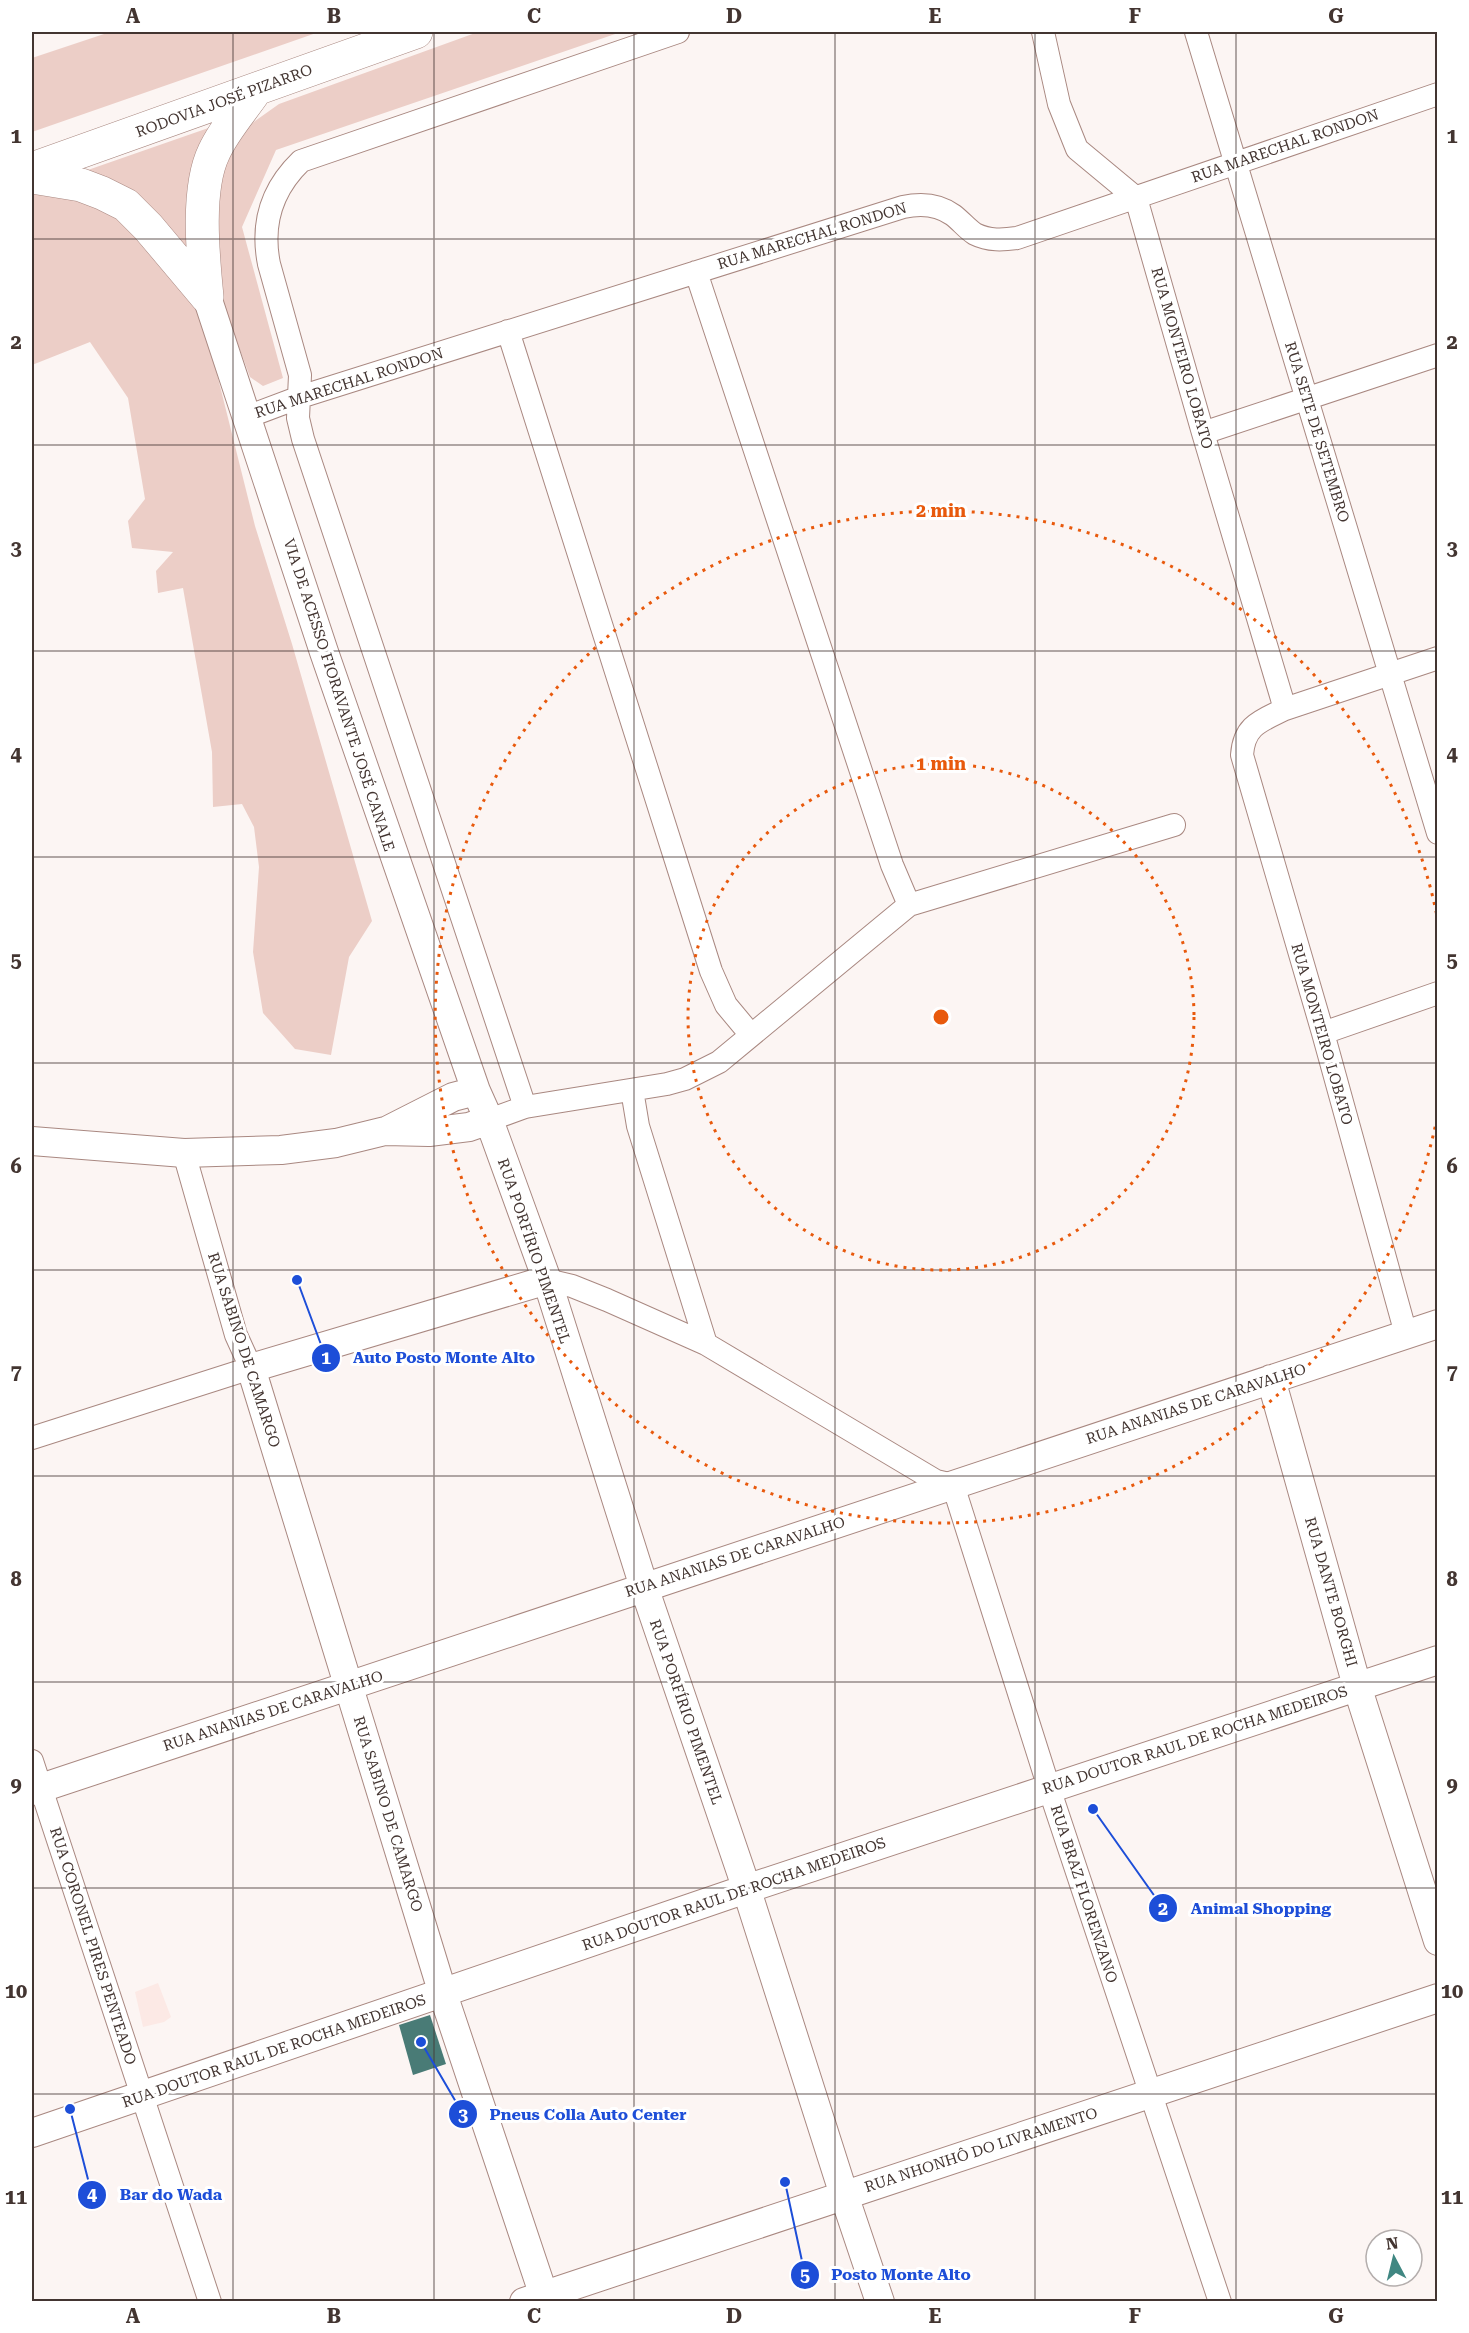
<svg xmlns="http://www.w3.org/2000/svg" width="1469" height="2333" font-family="'Roboto Serif',serif">
	<style>
		.built { fill: #fce9e5 }
		.green { fill: #eccec7 }
		.building { fill: #497b76 }
		.lines { fill: none; stroke-linecap: round; stroke-linejoin: round }
		.minor-casing { stroke: #a98881; stroke-width: 24 }
		.tertiary-casing { stroke: #a98881; stroke-width: 30 }
		.primary-casing { stroke: #a98881; stroke-width: 34 }
		.minor { stroke: #fff; stroke-width: 22 }
		.tertiary { stroke: #fff; stroke-width: 28 }
		.primary { stroke: #fff; stroke-width: 33 }
		.grid { fill: none; stroke: #433531; stroke-width: 1.5; stroke-opacity: 0.55 }
		.ring { fill: none; stroke: #e8590c; stroke-width: 3; stroke-dasharray: 3 6 }
		.labels { text-anchor: middle; dominant-baseline: central; stroke-width: 6; stroke-linejoin: round; paint-order: stroke }
		.street-label { font-size: 15px; fill: #433531; stroke: #fff }
		.centre { fill: #e8590c; stroke: #fff; stroke-width: 3 }
		.ring-label { font-size: 18px; text-anchor: middle; font-weight: bold; fill: #e8590c; stroke: #fff; stroke-width: 6; stroke-linejoin: round; paint-order: stroke }
		.leader { fill: none; stroke: #1d4ed8; stroke-width: 2 }
		.callout-dot { fill: #1d4ed8; stroke: #fff; stroke-width: 2 }
		.mark-label { font-size: 18px; text-anchor: middle; font-weight: bold; fill: #fff }
		.callout-label { font-size: 16px; text-anchor: middle; font-weight: bold; fill: #1d4ed8; stroke: #fff; stroke-width: 6; stroke-linejoin: round; paint-order: stroke }
		.neatline { fill: none; stroke: #433531; stroke-width: 2 }
		.grid-label { font-size: 20px; text-anchor: middle; font-weight: bold; fill: #433531 }
	</style>
	<rect width="100%" height="100%" fill="#fcf5f3"/>
	<path class="built" d="M158 1983 171 2017 164 2022 143 2027 135 1992Z"/>
	<path class="green" d="M110 32H319L32 132V58Z
		M478 32H621L276 150 242 227 283 378 263 386 250 377 218 290 212 234 223 166 251 124 279 104Z
		M217 125 193 257 85 171Z
		M32 193 75 197 122 219 192 294 205 326 255 526 292 644 372 921 349 957 331 1055 295 1049 263 1013 253 952 259 867 254 827 242 804 213 807 212 752 183 588 158 593 156 571 173 552 132 548 128 521 145 499 128 398 90 342 32 365Z"/>
	<path class="building" d="M430 2015 446 2064 413 2075 399 2025Z"/>
	<g class="lines">
		<defs>
			<path id="minor" d="M1043 32 1059 104 1077 149 1136 198 1203 433 1285 709
				M1196 32 1438 833
				M696 272 892 865 909 905
				M508 331 711 971 726 1005 751 1035
				M247 417 300 397 903 207C921 203 938 204 953 215 961 221 967 229 975 234 989 241 1003 240 1017 238L1438 94
				M1203 433 1438 355
				M1323 1033 1438 993
				M632 1090 638 1126 706 1344
				M525 1107 303 439 298 418 300 375 269 264C261 224 271 190 301 161L678 32
				M489 1120 525 1107 667 1084 685 1079 719 1062 909 905 1174 825
				M547 1280 572 1286 607 1300 706 1344 936 1481 953 1485 1049 1788 1220 2302
				M1406 1334 1323 1033 1242 755C1244 725 1261 721 1285 709L1438 658
				M32 1438 251 1368 236 1335 184 1153
				M32 1761 210 2302"/>
			<path id="tertiary" d="M207 297 324 652 476 1091 489 1120 547 1280 644 1587 741 1872 844 2195 880 2302
				M388 1130 453 1097 476 1091
				M32 1141 184 1153 281 1150 336 1143 385 1131 429 1132 469 1127 489 1120
				M1271 1379 1357 1686 1438 1941
				M32 1791 1438 1324
				M32 2133 746 1889 1438 1660
				M524 2302 1438 1998
				M546 2302 443 1994 251 1368 547 1280"/>
			<path id="primary" d="M32 169 416 32
				M32 177 81 185 102 193 126 205 148 227 207 297
				M207 297C203 256 196 189 214 152 224 130 242 110 255 91"/>
		</defs>
		<use href="#minor" class="minor-casing"/>
		<use href="#tertiary" class="tertiary-casing"/>
		<use href="#primary" class="primary-casing"/>
		<use href="#minor" class="minor"/>
		<use href="#tertiary" class="tertiary"/>
		<use href="#primary" class="primary"/>
	</g>
	<path class="grid" d="M233 32V2302M434 32V2302M634 32V2302M835 32V2302M1035 32V2302M1236 32V2302M32 239H1438M32 445H1438M32 651H1438M32 857H1438M32 1063H1438M32 1270H1438M32 1476H1438M32 1682H1438M32 1888H1438M32 2094H1438"/>
	<g class="ring">
		<circle cx="941" cy="1017" r="253"/>
		<path d="M1437 1118A506 506 0 1 1 1437 916"/>
	</g>
	<g class="labels">
		<g class="street-label">
			<text transform="translate(224 101) rotate(-20)">RODOVIA JOSÉ PIZARRO</text>
			<text transform="translate(1285 146) rotate(-19)">RUA MARECHAL RONDON</text>
			<text transform="translate(812 236) rotate(-17)">RUA MARECHAL RONDON</text>
			<text transform="translate(1182 358) rotate(74)">RUA MONTEIRO LOBATO</text>
			<text transform="translate(349 383) rotate(-18)">RUA MARECHAL RONDON</text>
			<text transform="translate(1317 432) rotate(73)">RUA SETE DE SETEMBRO</text>
			<text transform="translate(339 695) rotate(72)">VIA DE ACESSO FIORAVANTE JOSÉ CANALE</text>
			<text transform="translate(1322 1034) rotate(74)">RUA MONTEIRO LOBATO</text>
			<text transform="translate(534 1251) rotate(71)">RUA PORFÍRIO PIMENTEL</text>
			<text transform="translate(244 1350) rotate(72)">RUA SABINO DE CAMARGO</text>
			<text transform="translate(1196 1404) rotate(-18)">RUA ANANIAS DE CARAVALHO</text>
			<text transform="translate(735 1557) rotate(-18)">RUA ANANIAS DE CARAVALHO</text>
			<text transform="translate(1331 1592) rotate(74)">RUA DANTE BORGHI</text>
			<text transform="translate(273 1711) rotate(-18)">RUA ANANIAS DE CARAVALHO</text>
			<text transform="translate(686 1712) rotate(71)">RUA PORFÍRIO PIMENTEL</text>
			<text transform="translate(1195 1740) rotate(-18)">RUA DOUTOR RAUL DE ROCHA MEDEIROS</text>
			<text transform="translate(388 1814) rotate(73)">RUA SABINO DE CAMARGO</text>
			<text transform="translate(734 1894) rotate(-19)">RUA DOUTOR RAUL DE ROCHA MEDEIROS</text>
			<text transform="translate(1084 1894) rotate(72)">RUA BRAZ FLORENZANO</text>
			<text transform="translate(93 1946) rotate(72)">RUA CORONEL PIRES PENTEADO</text>
			<text transform="translate(274 2051) rotate(-19)">RUA DOUTOR RAUL DE ROCHA MEDEIROS</text>
			<text transform="translate(981 2150) rotate(-18)">RUA NHONHÔ DO LIVRAMENTO</text>
		</g>
	</g>
	<circle cx="941" cy="1017" r="9" class="centre"/>
	<g class="ring-label">
		<text x="941" y="517">2 min</text>
		<text x="941" y="770">1 min</text>
	</g>
	<path class="leader" d="M297 1280L326 1358M1093 1809L1163 1908M421 2042L463 2114M70 2109L92 2195M785 2182L805 2275"/>
	<g class="callout-dot">
		<circle cx="297" cy="1280" r="6"/>
		<circle cx="1093" cy="1809" r="6"/>
		<circle cx="421" cy="2042" r="6"/>
		<circle cx="70" cy="2109" r="6"/>
		<circle cx="785" cy="2182" r="6"/>
		<circle cx="326" cy="1358" r="15"/>
		<circle cx="1163" cy="1908" r="15"/>
		<circle cx="463" cy="2114" r="15"/>
		<circle cx="92" cy="2195" r="15"/>
		<circle cx="805" cy="2275" r="15"/>
	</g>
	<g class="mark-label">
		<text x="326" y="1364">1</text>
		<text x="1163" y="1915">2</text>
		<text x="463" y="2121">3</text>
		<text x="92" y="2201">4</text>
		<text x="805" y="2281">5</text>
	</g>
	<g class="callout-label">
		<text x="444" y="1363">Auto Posto Monte Alto</text>
		<text x="1261" y="1914">Animal Shopping</text>
		<text x="588" y="2120">Pneus Colla Auto Center</text>
		<text x="171" y="2200">Bar do Wada</text>
		<text x="901" y="2280">Posto Monte Alto</text>
	</g>
	<rect width="1469" height="2333" fill="none" stroke="#ffffff" stroke-width="66"/>
	<g transform="translate(1394 2258) rotate(353)"><circle r="28" fill="#ffffff" stroke="#b4aead" stroke-width="1.5"/>
	<path d="M0-4.5L10 22L0 15L-10 22Z" fill="#408782"/>
	<text y="-9" font-size="16" font-weight="bold" text-anchor="middle" fill="#433531">N</text>
	</g>
	<rect x="33" y="33" width="1403" height="2267" class="neatline"/>
	<g class="grid-label">
		<text x="133" y="23">A</text>
		<text x="334" y="23">B</text>
		<text x="534" y="23">C</text>
		<text x="734" y="23">D</text>
		<text x="935" y="23">E</text>
		<text x="1135" y="23">F</text>
		<text x="1336" y="23">G</text>
		<text x="16" y="143">1</text>
		<text x="1452" y="143">1</text>
		<text x="16" y="349">2</text>
		<text x="1452" y="349">2</text>
		<text x="16" y="555">3</text>
		<text x="1452" y="555">3</text>
		<text x="16" y="761">4</text>
		<text x="1452" y="761">4</text>
		<text x="16" y="967">5</text>
		<text x="1452" y="967">5</text>
		<text x="16" y="1173">6</text>
		<text x="1452" y="1173">6</text>
		<text x="16" y="1379">7</text>
		<text x="1452" y="1379">7</text>
		<text x="16" y="1586">8</text>
		<text x="1452" y="1586">8</text>
		<text x="16" y="1792">9</text>
		<text x="1452" y="1792">9</text>
		<text x="16" y="1998">10</text>
		<text x="1452" y="1998">10</text>
		<text x="16" y="2204">11</text>
		<text x="1452" y="2204">11</text>
		<text x="133" y="2323">A</text>
		<text x="334" y="2323">B</text>
		<text x="534" y="2323">C</text>
		<text x="734" y="2323">D</text>
		<text x="935" y="2323">E</text>
		<text x="1135" y="2323">F</text>
		<text x="1336" y="2323">G</text>
	</g>
</svg>
